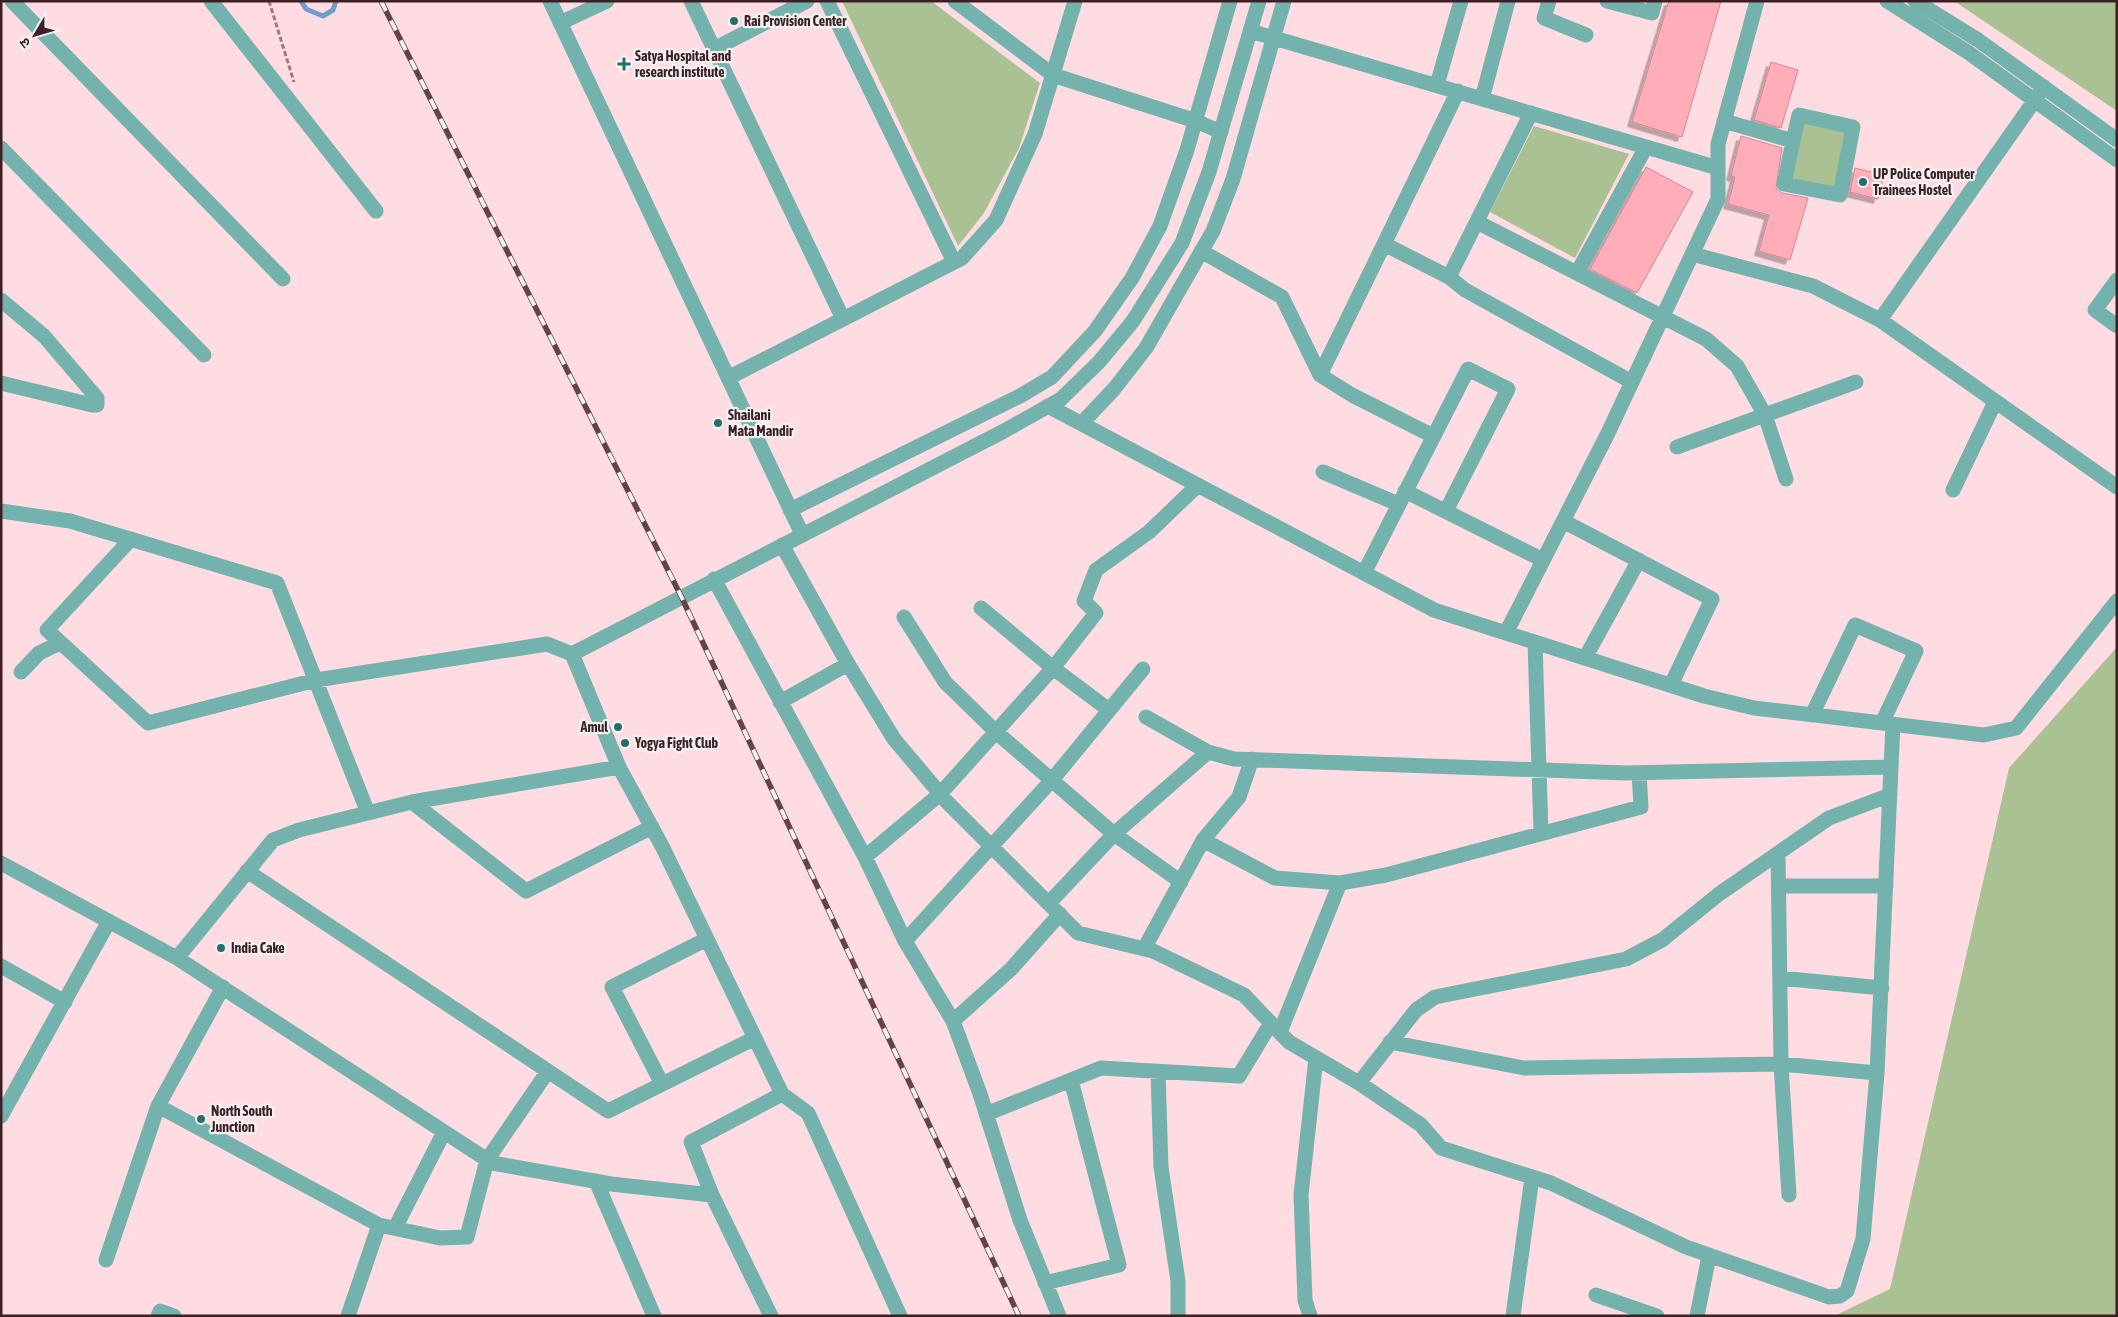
<svg xmlns="http://www.w3.org/2000/svg" width="2118" height="1317" font-family="'Asap Condensed','Noto Sans Devanagari',sans-serif">
	<style>
		.green { fill: #aac194 }
		.lines { fill: none; stroke-linecap: round; stroke-linejoin: round }
		.stream { stroke: #709dca; stroke-width: 5 }
		.building { fill: #feadb9; stroke: #d48793; filter: url(#shadow) }
		.path { stroke: #9b7b80; stroke-width: 3; stroke-dasharray: 5 2.5; stroke-linecap: butt }
		.minor { stroke: #74b2ad; stroke-width: 15 }
		.rail-casing { stroke: #624348; stroke-width: 5.5 }
		.rail { stroke: #f3f3f3; stroke-width: 4; stroke-dasharray: 11; stroke-linecap: butt }
		.poi-dot { fill: #256f6b; stroke: #f3f3f3; stroke-width: 2 }
		.labels { text-anchor: middle; dominant-baseline: central; stroke-width: 4.5; stroke-linejoin: round; paint-order: stroke }
		.poi-label { font-size: 14px; font-weight: bold; fill: #3d1f24; stroke: #f3f3f3; text-anchor: start }
	</style>
	<defs>
		<filter id="shadow"><feDropShadow dx="-4.5" dy="4.5" stdDeviation="0" flood-color="#0004"/></filter>
	</defs>
	<rect width="100%" height="100%" fill="#ffdce1"/>
	<path class="green" d="M842 1H931L1040 83 1019 148 984 213 958 246Z
		M1954 1H2117V111Z
		M1801 119 1850 129 1837 191 1788 181Z
		M1534 126 1629 154 1575 258 1490 212Z
		M2117 647V1316H1834L1890 1289 2009 768Z"/>
	<g class="lines">
		<path class="stream" d="M301 1 306 9 323 16 333 10 336 1"/>
	</g>
	<path class="building" d="M1669 1H1721L1682 137 1632 122Z
		M1771 62 1798 70 1781 128 1754 120Z
		M1741 136 1782 148 1776 188 1782 193 1808 198 1790 260 1759 251 1769 215 1728 204 1735 177 1731 176Z
		M1646 167 1693 192 1637 293 1590 269Z
		M1855 168 1884 175 1878 199 1850 192Z"/>
	<g class="lines">
		<path class="path" d="M269 1 294 82"/>
		<path class="minor" d="M12 1 283 279
			M211 1 376 211
			M550 1 802 534
			M691 1 843 319
			M827 1 954 262
			M955 1 1053 75 1196 121 1221 132
			M1549 1 1544 18 1586 35
			M1607 1 1652 13 1655 1
			M1887 1 1969 53 2117 160
			M1915 1 1978 40 2117 140
			M560 23 607 1
			M1250 31 1718 168
			M714 49 807 1
			M1437 85 1461 1
			M1482 99 1508 1
			M1724 121 1793 141 1784 184 1840 195 1853 127 1799 115 1793 141
			M1 148 204 355
			M1477 222 1706 339 1737 366 1765 415 1786 479
			M1384 244 1458 91
			M1201 251 1282 297 1320 375 1352 395 1433 436
			M1692 254 1813 286 1880 320 2117 487
			M1577 273 1646 147
			M1449 277 1465 290 1632 382
			M2117 280 2095 310 2117 326
			M1 300 44 336 97 398V405H92L1 383
			M1880 320 2044 87
			M1320 375 1384 244 1449 277 1531 113
			M728 378 962 258 996 220 1035 134 1075 1
			M1048 406 1434 610 1704 696 1754 708 1984 735 2016 728 2117 601
			M1082 423 1114 389 1146 348 1213 231 1233 179 1284 1
			M1677 447 1856 382
			M1323 472 1398 504
			M1953 490 1995 402
			M1405 491 1543 560
			M790 510 1020 396 1052 377 1095 331 1132 278 1160 226 1187 150 1230 1
			M1 511 70 521 277 583 368 813
			M1563 521 1712 599 1671 685
			M131 539 47 630 148 723 316 680 547 644 572 654
			M782 545 848 664 894 739 947 802 1078 933 1153 951 1244 995 1289 1042 1359 1083 1421 1125 1441 1148 1551 1183 1686 1247 1829 1297 1840 1296 1847 1291 1863 1239 1877 1073 1893 724
			M1364 573 1468 369 1508 389 1446 511
			M714 579 865 857 905 941 953 1021 980 1094 1020 1220 1059 1316
			M981 608 1053 668 1109 710
			M904 617 945 682 996 732 1114 834 1181 882
			M1506 633 1608 433 1718 199V144L1757 1
			M1535 642 1541 833
			M1585 658 1639 560
			M21 672 39 653 60 643
			M780 702 848 664
			M1812 715 1855 625 1916 651 1882 723
			M1146 717 1208 752 1234 759 1626 773 1891 767
			M619 767 662 846 782 1094 808 1113 900 1316
			M412 802 526 891 652 827
			M1203 840 1275 878 1340 883 1386 875 1641 807 1639 773
			M1778 853 1781 1064 1789 1195
			M865 857 940 794 1053 668 1096 613 1084 601 1096 570 1149 532 1198 485
			M1 863 177 958 273 840 299 830 412 802 619 767 572 654 1004 431 1061 399 1099 362 1133 321 1182 243 1209 172 1259 1
			M247 871 608 1111 755 1038
			M1779 886H1886
			M1049 903 1114 834 1208 752
			M905 941 1052 780 1143 669
			M1144 949 1203 840 1239 797 1252 759
			M177 958 492 1163 611 1184 712 1195
			M1 966 65 1002
			M1780 978 1882 988
			M953 1021 1011 969 1060 914
			M1280 1032 1340 883
			M1390 1042 1524 1068 1781 1064 1877 1073
			M1158 1072 1161 1167 1178 1281V1316
			M1359 1083 1416 1010 1435 997 1626 959 1662 940 1719 894 1829 818 1890 795
			M662 1084 612 987 707 939
			M158 1106 379 1225 440 1238 467 1237 487 1160 548 1071
			M986 1114 1101 1068 1239 1076 1271 1023
			M1 1116 109 921
			M596 1181 654 1316
			M395 1228 444 1132
			M106 1260 158 1106 223 987
			M1045 1283 1119 1265 1071 1080
			M1596 1295 1657 1316
			M158 1316 160 1311 174 1316
			M348 1316 379 1225
			M771 1316 712 1195 691 1142 782 1094
			M1310 1316 1305 1300 1301 1195 1316 1058
			M1513 1316 1532 1177
			M1697 1316 1709 1256"/>
		<defs>
			<path id="rail" d="M381 1 681 596 1019 1316"/>
		</defs>
		<use href="#rail" class="rail-casing"/>
		<use href="#rail" class="rail"/>
	</g>
	<g class="poi-dot">
		<circle cx="734" cy="21" r="5"/>
		<path d="M621.5 56.5h5v5h5v5h-5v5h-5v-5h-5v-5h5z"/>
		<circle cx="1863" cy="182" r="5"/>
		<circle cx="718" cy="423" r="5"/>
		<circle cx="618" cy="727" r="5"/>
		<circle cx="625" cy="743" r="5"/>
		<circle cx="221" cy="948" r="5"/>
		<circle cx="201" cy="1119" r="5"/>
	</g>
	<g class="labels">
		<g class="poi-label">
			<text x="744" y="21">Rai Provision Center</text>
			<text x="635" y="56">Satya Hospital and<tspan x="635" dy="16">research institute</tspan></text>
			<text x="1873" y="174">UP Police Computer<tspan x="1873" dy="16">Trainees Hostel</tspan></text>
			<text x="728" y="415">Shailani<tspan x="728" dy="16">Mata Mandir</tspan></text>
			<text x="608" y="727" text-anchor="end">Amul</text>
			<text x="635" y="743">Yogya Fight Club</text>
			<text x="231" y="948">India Cake</text>
			<text x="211" y="1111">North South<tspan x="211" dy="16">Junction</tspan></text>
		</g>
	</g>
	<rect width="2118" height="1317" fill="none" stroke="#3d1f24" stroke-width="5"/>
	<g transform="translate(35 35) rotate(232)" stroke="#f3f3f3" stroke-width="4" paint-order="stroke">
	<path d="M0-4L9 19L0 12L-9 19Z" fill="#3d1f24"/>
	<text y="-8" font-size="14" font-weight="bold" text-anchor="middle" fill="#3d1f24">उ</text>
	</g>
</svg>
